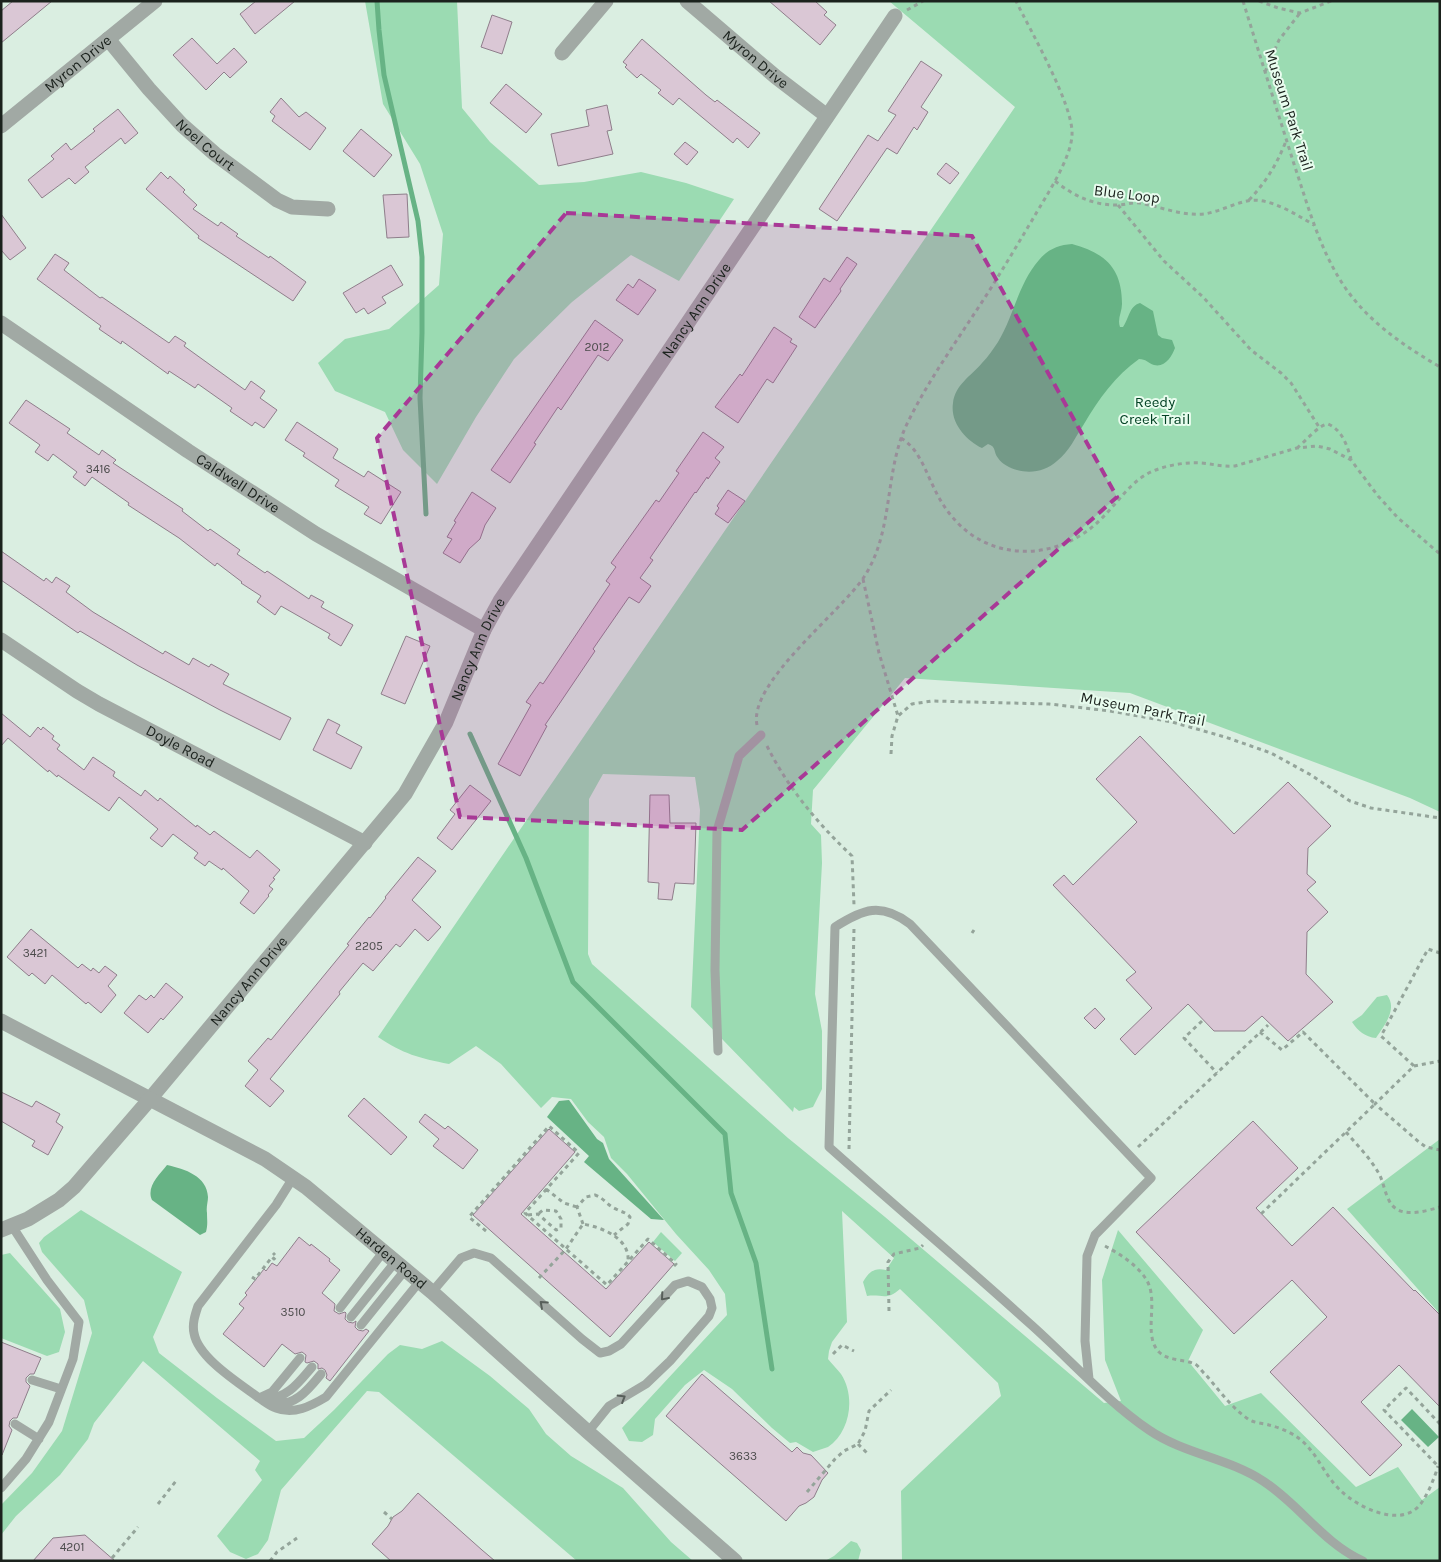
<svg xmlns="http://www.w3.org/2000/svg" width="1441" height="1562" font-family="Karla,sans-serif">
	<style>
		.green { fill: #9bdbb2 }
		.water { fill: #67b385 }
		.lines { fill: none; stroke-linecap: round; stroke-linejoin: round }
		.stream { stroke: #67b385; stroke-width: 5 }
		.building { fill: #dac7d5; stroke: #8f7e8b }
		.path { stroke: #94a49a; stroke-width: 3; stroke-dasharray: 4 4; stroke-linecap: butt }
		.service { stroke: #a1a9a4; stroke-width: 9 }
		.minor { stroke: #a1a9a4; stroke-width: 15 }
		.tertiary { stroke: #a1a9a4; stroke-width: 15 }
		.oneway { stroke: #575f5a }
		.marked { fill: #a83996; fill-opacity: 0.2; stroke: #a83996; stroke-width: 4; stroke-dasharray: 10 6; stroke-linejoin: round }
		.labels { text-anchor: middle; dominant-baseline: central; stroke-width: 4; stroke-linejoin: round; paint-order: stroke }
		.number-label { font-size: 12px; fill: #4b4b4b }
		.street-label { font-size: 15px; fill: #1b221d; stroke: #e8fcee }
		.park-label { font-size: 15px; fill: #034224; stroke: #e8fcee }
	</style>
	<rect width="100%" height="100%" fill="#daeee1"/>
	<path class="green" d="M365 1H457L462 108 490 142 539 185 584 182 641 172 686 183 734 199 679 281 631 255 572 302 514 359 476 417 437 484 403 450 385 412 335 391 318 363 345 339 389 329 439 285 443 234 420 164 383 104Z
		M889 1H1440V812L1410 798 1130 693 905 678 813 790 811 824 821 835 822 863 815 994 822 1031V1089L813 1107 799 1111 794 1107 793 1112 691 1007 700 810 695 777 603 774 589 799 588 954 592 964 788 1138 885 1217 1104 1403 1121 1401 1105 1360 1102 1280 1118 1230 1203 1330 1188 1361 1225 1406 1261 1393 1356 1487 1398 1467 1422 1500 1440 1487V1561H902L901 1491 1001 1396 998 1383 900 1289C886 1301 883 1294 867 1296L863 1282C869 1272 874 1267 886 1270L894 1258 842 1211 847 1322 832 1342 829 1351 828 1359C832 1364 837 1369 841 1374 856 1397 850 1432 828 1447 823 1449 818 1450 813 1452L796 1442 790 1443 772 1428 732 1389 704 1370 685 1385 655 1419 653 1435 642 1442 629 1441 622 1428 727 1315 725 1294 709 1270 676 1234 627 1174 611 1158 604 1137 588 1122 571 1099 552 1097 541 1108 501 1064 476 1046 449 1064C419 1058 403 1054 378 1037L1015 107Z
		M1387 995C1398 1009 1384 1026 1376 1038 1365 1037 1358 1031 1352 1022L1362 1015 1377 997Z
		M1440 1139V1314L1347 1209Z
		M81 1210 182 1272 153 1337 159 1353 217 1398 276 1441 304 1438 334 1410 388 1354 400 1345 422 1349 442 1341 490 1376 529 1409 546 1434 571 1456 623 1488 671 1542 693 1561H577L379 1392 367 1391 281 1490 268 1540 258 1554 246 1559 230 1552 217 1536 262 1480 255 1470 260 1461 143 1361 94 1423 88 1439 60 1475 16 1516 1 1535V1505L32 1473 62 1431 92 1333 84 1300 42 1252 39 1243 44 1237Z
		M661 1232 682 1253 675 1261 653 1242Z
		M10 1253 60 1309 65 1332 59 1352 47 1356 1 1338V1255Z
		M851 1541 857 1543 861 1550 858 1561H825L834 1556Z"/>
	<path class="water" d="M1072 244C1106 253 1122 269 1122 304 1122 312 1117 319 1120 327H1123C1129 319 1129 306 1140 303L1153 311 1158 335 1162 338 1172 340 1175 348C1172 356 1165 368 1154 365 1148 363 1146 359 1139 359 1116 375 1098 400 1084 424 1076 436 1069 452 1057 461 1046 471 1031 474 1017 470 1010 468 1002 464 998 458 993 452 997 447 988 444L982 448C966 440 950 423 953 403 955 385 971 376 982 363 988 357 993 349 998 342 1014 316 1018 284 1039 260 1048 249 1059 245 1072 244Z
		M569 1100 597 1139 603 1143 609 1159 664 1220 651 1219 584 1162 589 1156 547 1117 559 1101Z
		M167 1165C185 1169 207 1176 208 1197 208 1202 206 1207 207 1213 207 1220 208 1224 206 1232L200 1235 152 1200C146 1187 159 1175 167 1165Z
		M1412 1409 1439 1437 1428 1447 1401 1420Z"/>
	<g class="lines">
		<path class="stream" d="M377 1 379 30 384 75 418 221 422 257V333L420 398 426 514
			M470 734 526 858 573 982 725 1134 731 1193 756 1263 772 1369"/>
	</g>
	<path class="building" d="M13 1H52L1 43V11Z
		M256 1H295L255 34 240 14Z
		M769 1H815L827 12 824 15 836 25 820 45Z
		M492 15 512 22 502 54 481 47Z
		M192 38 217 64 234 48 247 62 230 78 224 72 206 90 173 55Z
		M642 39 706 95 715 102 717 100 760 133 748 148 737 138 733 143 679 98 673 105 658 93 661 90 641 74 637 78 625 67 627 65 623 62Z
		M921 61 942 75 921 107 928 112 917 130 914 127 897 154 887 148 837 221 819 209 868 135 878 141 896 115 888 111Z
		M506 84 542 114 526 133 490 103Z
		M281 98 299 117 306 112 326 128 310 150 272 121 275 116 270 112Z
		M607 105 612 130 607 131 613 154 558 166 551 134 589 126 586 110Z
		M118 109 138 133 125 144 121 138 85 167 89 172 75 184 69 178 42 198 28 180 54 159 51 156 66 143 71 150 95 131 93 129Z
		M361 129 392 155 374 177 343 151Z
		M685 142 698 152 687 165 674 154Z
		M946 163 959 173 950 184 937 174Z
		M161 172 168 179 170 176 185 190 183 192 197 205 193 209 218 226 221 222 238 234 236 236 269 258 270 256 306 282 293 301 198 238 199 236 146 189Z
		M407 194 409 237 387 238 383 195Z
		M1 214 26 248 10 260 1 250Z
		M55 254 69 263 64 270 100 298 102 297 169 343 175 336 186 343 184 346 245 390 251 381 265 391 260 398 277 410 264 428 255 422 252 426 230 411 232 408 198 384 195 388 169 371 168 374 122 341 121 344 99 329 101 326 37 279Z
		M847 257 857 264 840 289 841 291 815 328 799 317 824 278 830 282Z
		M391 265 403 285 382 297 386 303 368 314 364 308 356 313 343 293Z
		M639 279 656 290 638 315 616 300 628 284 633 288Z
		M595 320 623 340 608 361 598 355 561 410 558 407 534 443 536 444 510 483 491 470Z
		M774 327 792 339 790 342 797 346 773 383 767 379 738 423 715 407 740 374 742 376Z
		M26 400 70 429 67 433 99 455 102 450 116 460 113 463 183 509 182 511 208 531 210 529 240 550 237 554 265 573 267 571 309 599 311 595 324 602 321 607 353 625 341 646 328 638 330 634 281 606 275 615 257 602 261 596 241 583 242 582 217 563 215 566 179 538 128 505 129 503 92 477 85 486 73 477 77 472 53 454 48 461 35 452 40 445 9 423Z
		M297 422 338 449 333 458 364 477 368 471 401 492 381 524 364 514 369 507 335 486 339 480 303 456 305 453 285 440Z
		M703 432 724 447 715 458 720 462 708 479 707 477 696 493 695 492 650 558 653 560 640 578 651 586 639 603 629 597 593 649 595 651 545 725 547 726 520 776 498 764 531 705 526 702 540 682 543 684 610 584 606 581 616 567 611 563 656 500 659 502 679 473 676 471Z
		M728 490 745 501 728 523 715 514 719 508 717 506Z
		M472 492 496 508 485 525 480 539 469 549 460 563 443 553 452 539 447 537 456 522 454 521Z
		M1 551 44 581 46 578 52 583 56 577 70 586 66 592 93 612 163 654 165 651 189 665 193 658 209 667 211 664 229 674 223 684 291 718 280 740 220 710 137 665 80 631 78 633 1 580Z
		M406 636 430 646 405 704 381 694Z
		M1 713 30 737 38 727 41 730 43 727 54 736 52 739 60 745 57 749 84 770 93 757 115 772 113 776 141 796 145 790 158 801 160 798 196 827 197 825 210 835 214 831 250 858 257 850 280 870 273 878 275 879 269 886 273 889 268 895 269 896 254 914 240 903 249 891 223 868 222 870 209 861 205 866 194 858 198 853 173 834 162 847 150 838 158 829 119 797 109 811 58 775 57 777 49 770 48 772 8 738 1 746Z
		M328 719 340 725 336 733 362 747 351 769 313 750Z
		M1140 736 1234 834 1288 782 1331 826 1308 848 1307 874 1316 882 1307 890 1328 912 1307 932 1306 974 1333 1002 1288 1041 1262 1016 1245 1031H1214L1188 1004 1135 1055 1120 1039 1152 1008 1126 980 1136 972 1053 885 1064 875 1073 885 1137 822 1096 779Z
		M470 785 491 801 452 850 437 838 455 814 450 810Z
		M650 795H669L670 823H696L694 884 675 883 672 900 658 899 659 883 648 882Z
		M418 857 436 871 412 900 441 927 428 941 415 929 400 947 396 944 373 971 363 963 339 992 340 994 270 1079 284 1091 270 1107 245 1086 258 1070 248 1061 268 1038 271 1040 349 945 347 944 369 917 370 918 386 898 385 897Z
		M31 929 78 968 82 964 91 971 93 968 99 973 105 966 117 975 108 986 116 995 101 1013 88 1002 86 1004 52 975 45 984 32 973 29 976 7 957Z
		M166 983 183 997 163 1020 161 1018 148 1033 124 1013 139 995 146 1000 151 995 154 998Z
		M1095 1008 1105 1019 1095 1029 1084 1018Z
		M1 1092 32 1107 36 1101 60 1114 56 1122 63 1127 48 1155 32 1146 35 1141 1 1121Z
		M364 1098 407 1137 391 1155 348 1116Z
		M425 1114 445 1129 448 1126 478 1150 463 1169 433 1146 439 1139 419 1122Z
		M1253 1121 1298 1168 1256 1208 1292 1246 1333 1207 1414 1291 1415 1290 1440 1315V1407L1399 1365 1361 1402 1402 1445 1370 1476 1270 1372 1327 1317 1292 1280 1234 1334 1136 1232Z
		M549 1129 575 1152 521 1214 606 1289 649 1242 674 1264 610 1337 473 1215Z
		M299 1237 310 1246 311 1244 330 1259 329 1261 340 1270 322 1293 335 1304 334 1311 339 1314 345 1312 346 1313 345 1319 348 1322 353 1323 356 1321 355 1327 358 1330 363 1331 366 1329 369 1331 330 1381 326 1378 327 1375 325 1370 322 1368 318 1369V1364L314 1361 307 1363 305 1362 306 1355 302 1352 295 1354 282 1344 264 1367 223 1334 244 1308 239 1304 247 1295 245 1293 264 1269 266 1271 272 1263 277 1266Z
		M1 1342 41 1358 34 1374H30L26 1378V1382L30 1386 17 1418H13L10 1421 9 1426 12 1430 2 1455Z
		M702 1374 792 1452 797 1447 803 1453 811 1455 828 1473 822 1480 814 1497 806 1503 799 1506 786 1521 666 1416Z
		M418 1493 482 1550 495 1561H391L372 1544 388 1526 393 1517 402 1511Z
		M85 1535 115 1561H33L53 1538Z"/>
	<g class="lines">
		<path class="path" d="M1243 1C1260 56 1277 110 1294 164 1309 209 1321 255 1349 293 1373 325 1406 347 1440 367
			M1259 1 1278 8 1300 13 1331 1
			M907 10 923 1
			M1265 72 1279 40 1300 13
			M1055 181C1074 196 1092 205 1117 205 1125 205 1132 202 1140 203 1161 207 1182 216 1204 214 1218 212 1233 204 1247 201 1268 196 1297 215 1314 225
			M1249 200C1266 182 1277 164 1286 141
			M1118 205 1164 261 1203 297 1251 350 1281 373 1291 383 1319 427
			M901 438C919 449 925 470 934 488 943 507 956 525 975 537 1015 562 1067 553 1100 520 1118 503 1130 481 1153 471 1168 465 1185 462 1201 463 1213 464 1223 467 1235 466L1297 448 1317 446 1330 449 1351 460 1378 496 1398 518 1440 554
			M1297 448C1306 441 1318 425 1328 424 1342 430 1347 445 1351 459
			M863 579 879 653 898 716
			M757 725C748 683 841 612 864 577 894 531 884 474 906 426 926 384 954 345 980 305 999 276 1016 247 1034 217 1046 196 1071 159 1072 135 1074 106 1030 30 1016 1
			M767 746C788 788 818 824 852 856L854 905
			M891 754 892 736 898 716 912 704 932 701 1049 704 1110 711 1172 722 1225 737 1271 753 1311 775 1350 801 1371 808 1440 818
			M972 933 974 930
			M1440 953 1428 949 1381 1036 1414 1066 1375 1104 1419 1142 1426 1147 1440 1150
			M1202 1021 1184 1038 1217 1073
			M1260 1032 1282 1050 1303 1032 1375 1104 1261 1214
			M1414 1066 1440 1061
			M1346 1132C1357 1145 1370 1158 1378 1172 1383 1180 1384 1190 1388 1198 1396 1220 1423 1212 1440 1207
			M1138 1147 1268 1025
			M849 1149 854 928
			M546 1189 564 1203 577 1207
			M528 1215 538 1214 556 1230 561 1228V1219L556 1211 543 1210 538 1214
			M583 1224 577 1207 586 1197 595 1195C604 1198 608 1206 616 1209 621 1212 626 1212 630 1217L628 1224 614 1235
			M486 1231 469 1217 549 1126 579 1153 525 1213 607 1285 648 1239 676 1264 674 1266
			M1105 1246C1120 1254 1137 1265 1146 1279 1160 1301 1142 1334 1159 1352 1168 1361 1184 1359 1195 1364 1199 1366 1202 1372 1206 1375 1219 1390 1231 1407 1248 1419 1253 1423 1263 1423 1269 1425 1278 1427 1290 1432 1297 1437 1317 1451 1323 1474 1340 1490 1357 1507 1398 1527 1418 1507 1426 1499 1435 1477 1438 1466
			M273 1253 275 1255
			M252 1277 255 1279 272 1257 274 1259 277 1256
			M539 1278 566 1249 583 1224C601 1227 630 1238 628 1261
			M889 1311 888 1262 894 1254 920 1248 923 1245
			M833 1354 842 1345 854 1351
			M1440 1424 1406 1388 1384 1410 1438 1466 1440 1465
			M858 1444 868 1454
			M807 1492 835 1459 844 1451 858 1444 865 1431 869 1411 891 1390
			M158 1504 176 1481
			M384 1512 392 1519
			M112 1558 138 1527
			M270 1561 277 1552 297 1538"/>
		<path class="service" d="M718 1051 715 970 717 831 739 756 761 735
			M293 1178 276 1205 198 1306C195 1315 192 1324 194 1333 198 1358 239 1383 259 1398L272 1392 300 1358
			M432 1292 461 1258 474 1253 491 1258 582 1339 600 1353 609 1351 621 1344 675 1285 688 1281 702 1287 710 1299 712 1308 709 1316 670 1361 646 1384 609 1406 588 1432
			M340 1308 384 1251
			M351 1317 396 1261
			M361 1325 406 1269
			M1089 1379 1085 1341 1087 1256 1095 1235 1151 1178 910 924C881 902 863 909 835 927L829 1147C895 1206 963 1263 1028 1322 1069 1358 1105 1400 1149 1430 1184 1454 1228 1458 1263 1481 1299 1504 1323 1543 1363 1561
			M32 1380 61 1389
			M259 1398C264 1401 270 1406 276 1408 294 1415 311 1406 326 1397L420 1281
			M266 1399C288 1398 299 1382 312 1367
			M271 1403C294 1408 308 1390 321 1374
			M15 1424 39 1439
			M1 1488 26 1459 49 1422 73 1359 79 1322 47 1280 12 1226"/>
		<g class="minor">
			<path id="s1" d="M687 1 776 77 827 116"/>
			<path id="s2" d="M108 39 149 89 182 125 215 154 277 200 292 207 328 209"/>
			<path d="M562 53 606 1"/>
			<path id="s3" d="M1 126 155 1"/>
			<path id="s4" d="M1 323 188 451 316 534 484 630"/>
			<path id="s5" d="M1 640 77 691 99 704 365 843"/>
			<path id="s6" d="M1 1021 150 1099 405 794 446 722 484 630 500 601 895 16"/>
		</g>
		<path class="tertiary" id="s7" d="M1 1230 28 1219 59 1200 74 1187 150 1099 265 1159 306 1187 432 1292 588 1432 735 1561"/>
	</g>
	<defs><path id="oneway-chevron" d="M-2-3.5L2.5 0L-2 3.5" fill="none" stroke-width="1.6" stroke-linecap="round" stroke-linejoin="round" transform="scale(1.25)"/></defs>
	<g class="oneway">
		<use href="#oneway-chevron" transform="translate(664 1297) rotate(131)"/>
		<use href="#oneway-chevron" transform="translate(543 1304) rotate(-138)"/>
		<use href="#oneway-chevron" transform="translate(622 1398) rotate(-31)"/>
	</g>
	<path class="marked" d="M566 213 972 236 1117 497 742 830 460 817 377 438Z"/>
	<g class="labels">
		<g class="number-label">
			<text x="597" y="347">2012</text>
			<text x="98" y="469">3416</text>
			<text x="369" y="946">2205</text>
			<text x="35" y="953">3421</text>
			<text x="293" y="1312">3510</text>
			<text x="743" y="1456">3633</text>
			<text x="72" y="1547">4201</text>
		</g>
		<g class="street-label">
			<text stroke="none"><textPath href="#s1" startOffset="90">Myron Drive</textPath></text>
			<text stroke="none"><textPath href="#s3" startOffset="99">Myron Drive</textPath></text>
			<text transform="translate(1289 110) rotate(72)">Museum Park Trail</text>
			<text stroke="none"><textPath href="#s2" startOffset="144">Noel Court</textPath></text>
			<text transform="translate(1127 194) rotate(7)">Blue Loop</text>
			<text stroke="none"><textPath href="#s6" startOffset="1132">Nancy Ann Drive</textPath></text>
			<text stroke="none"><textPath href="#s4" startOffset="286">Caldwell Drive</textPath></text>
			<text stroke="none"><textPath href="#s6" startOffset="728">Nancy Ann Drive</textPath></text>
			<text transform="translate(1143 709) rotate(11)">Museum Park Trail</text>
			<text stroke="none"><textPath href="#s5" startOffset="209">Doyle Road</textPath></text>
			<text stroke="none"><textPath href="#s6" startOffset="322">Nancy Ann Drive</textPath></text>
			<text stroke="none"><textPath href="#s7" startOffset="492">Harden Road</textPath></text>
		</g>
		<g class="park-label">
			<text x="1155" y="402">Reedy<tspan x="1155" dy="17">Creek Trail</tspan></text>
		</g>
	</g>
	<rect width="1441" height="1562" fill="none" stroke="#1b221d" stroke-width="5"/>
</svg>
